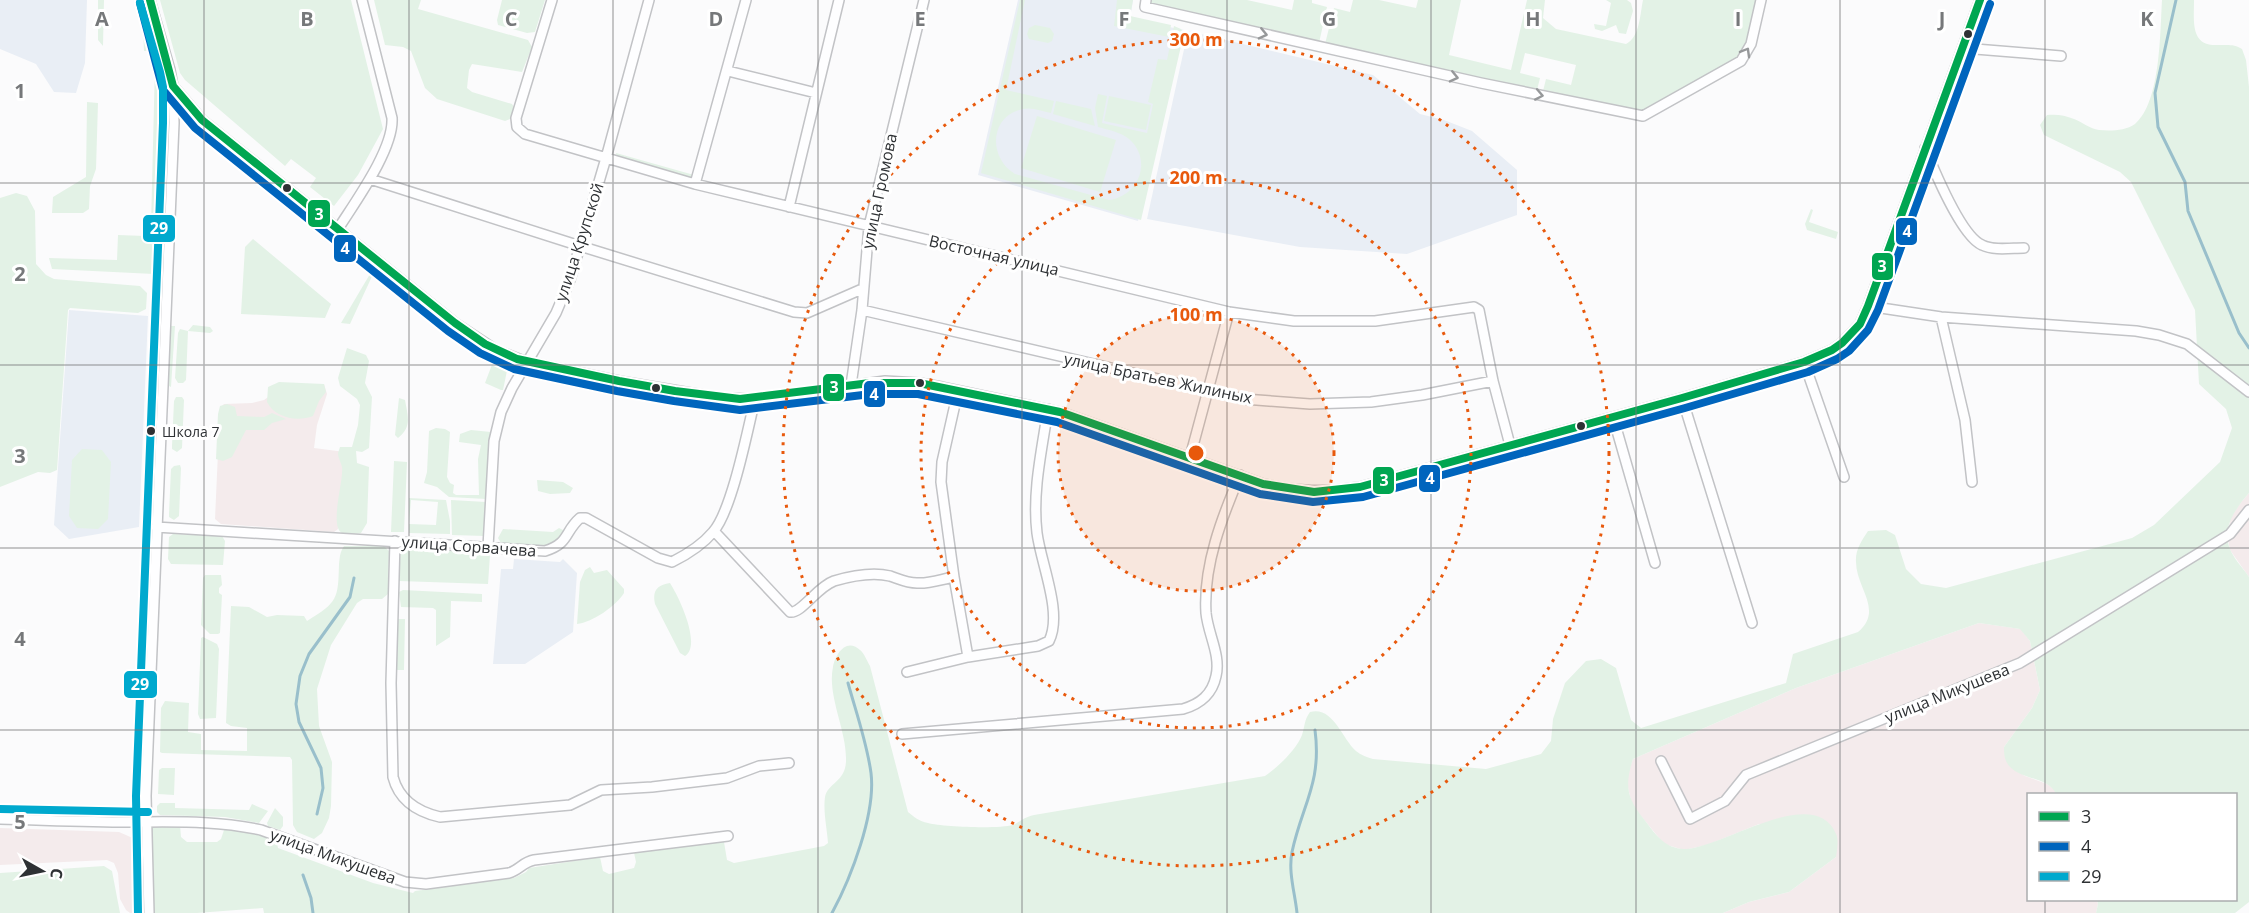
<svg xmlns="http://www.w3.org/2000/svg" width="2249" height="913" font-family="'Open Sans',sans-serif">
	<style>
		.industrial { fill: #f4ebec }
		.built { fill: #e9eef5 }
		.green { fill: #e3f2e6; fill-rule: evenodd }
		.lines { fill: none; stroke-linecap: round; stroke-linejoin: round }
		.stream { stroke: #99bfcb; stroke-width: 3 }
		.minor-casing { stroke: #c2c3c6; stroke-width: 12 }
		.minor { stroke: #fefeff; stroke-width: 9 }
		.bus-1-casing { stroke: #fff; stroke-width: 12 }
		.bus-2-casing { stroke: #fff; stroke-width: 12 }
		.bus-3-casing { stroke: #fff; stroke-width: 12 }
		.bus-1 { stroke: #00a651; stroke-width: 8 }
		.bus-2 { stroke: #0065bd; stroke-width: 8 }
		.bus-3 { stroke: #00a9ce; stroke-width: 8 }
		.oneway { stroke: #96989a }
		.grid { fill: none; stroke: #76787a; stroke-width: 1.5; stroke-opacity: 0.55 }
		.ring { fill: none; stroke: #e8590c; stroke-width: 3; stroke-dasharray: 3 6 }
		.bus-dot { fill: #2e3134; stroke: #fff; stroke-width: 2 }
		.labels { text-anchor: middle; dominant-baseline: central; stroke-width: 6; stroke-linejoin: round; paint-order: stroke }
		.bus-label { font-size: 14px; fill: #2e3134; stroke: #fff; text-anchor: start }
		.street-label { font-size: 16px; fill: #2e3134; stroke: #fff }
		.grid-label { font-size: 20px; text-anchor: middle; font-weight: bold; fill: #76787a; stroke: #fff; stroke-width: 6; stroke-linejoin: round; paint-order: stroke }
		.centre { fill: #e8590c; stroke: #fff; stroke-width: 3 }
		.ring-label { font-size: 18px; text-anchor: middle; font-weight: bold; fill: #e8590c; stroke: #fff; stroke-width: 6; stroke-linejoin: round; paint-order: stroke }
		.line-badge { stroke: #fff; stroke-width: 2 }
		.badge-label { font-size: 16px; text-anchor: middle; font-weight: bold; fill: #fff }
	</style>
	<rect width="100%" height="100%" fill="#fbfbfc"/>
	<path class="industrial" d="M324 384 327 394 317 425 314 448 345 452 338 529 334 532 221 524 215 519 220 408 224 404 252 403 264 400 271 395Z
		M2249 493V577L2230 550 2228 540 2230 519 2238 506Z
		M1979 623 2021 629 2030 641 2040 690 2032 708 2004 747 2012 768 2025 776 2047 784 2054 789 2056 794H2028V900H2097L2098 904 2096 913H1723L1749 902 1789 892 1836 857 1759 824 1707 845 1684 850 1664 844 1632 805 1626 779 1633 759 1796 688Z
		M0 828 119 832 135 839 139 848 142 907 140 913H130L126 910 120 899 118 873 114 863 107 860 0 865Z"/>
	<path class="built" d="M0 0H87L85 63 76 93 54 92 36 64 0 49Z
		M1018 0H1133L1130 19 1184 30 1138 221 978 175Z
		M1188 31 1373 75 1420 114 1444 120 1472 131 1517 170V215L1407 254 1300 247 1147 219Z
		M69 310 148 316 139 527 69 539 54 525Z
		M514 559 560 562 563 559 577 573 573 632 525 664H493L501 569H513Z"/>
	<path class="green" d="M98 0H104L103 46 98 40Z
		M160 0H351L383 129 358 175 334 206 310 187 316 178 291 159 285 166 185 80 180 73Z
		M374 0H421L418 9 528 40 532 47 522 72 472 64 469 70 467 88 472 92 512 104 514 107 510 119 505 121 437 99 425 88 411 51 403 47 385 45Z
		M502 0H545L535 32 527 33 498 25 497 20Z
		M1020 0H1025L1006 90 1054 101 1051 113C1042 111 1032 107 1023 109 989 116 988 158 1015 174L1109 200C1139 196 1153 160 1129 139 1120 132 1109 130 1098 127L1095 108 1098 94 1107 96 1102 123 1147 133 1153 104 1148 102 1158 59 1167 60 1174 26 1181 29 1184 33 1141 220 981 173Z
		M1117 0H1133L1130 16 1171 25 1169 37 1114 26Z
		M1150 0H1247L1292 10 1294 0H1312V3L1327 7 1319 43 1150 4Z
		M1353 0H1379L1416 8 1418 0H1461L1449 55 1511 70 1527 0H1545L1543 18 1556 29 1626 44C1640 37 1640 14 1643 0H1756L1747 40 1738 57 1643 111 1543 91 1546 79 1571 85 1576 65 1525 53 1520 73 1540 78 1537 90 1325 44 1334 8 1350 12Z
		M1606 0H1627L1631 3 1633 11 1626 34 1619 33 1616 25 1602 31 1595 29 1594 24 1606 26 1611 3Z
		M2162 0H2194C2194 22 2190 47 2219 45 2228 45 2235 44 2242 49L2246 60 2249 87V493C2236 508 2221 528 2230 549 2234 559 2243 568 2249 577V902L2235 913H2096L2098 904 2097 900H2236V794H2056C2048 775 2015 781 2006 761 2004 757 2004 751 2004 747L2032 708 2040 690 2030 641 2020 629 1979 623 1796 688 1633 759C1625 784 1626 797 1643 818 1654 832 1664 849 1685 849 1720 849 1815 782 1836 834 1839 840 1837 850 1836 857L1789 892 1749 902 1723 913H264L263 908 197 913H151L149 824 180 825 181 837 187 842H217L221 839 225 827 236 826 276 839 278 848 373 883 413 893 415 891 514 878 526 872 529 868 600 857 603 871 609 874 634 868 636 862 633 848 636 845 724 842 727 860 734 863 824 846 828 843C827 829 823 811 825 797 828 782 847 782 846 758 846 729 827 695 833 667 835 655 846 637 860 650 864 653 867 661 870 666L908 812C914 817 919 821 928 823 943 827 998 829 1013 825 1020 822 1024 817 1034 815L1265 776C1278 767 1296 750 1302 735 1305 726 1304 720 1310 712 1333 706 1341 737 1356 751 1361 755 1366 757 1373 759L1486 769 1541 754 1551 741 1553 719 1565 683 1586 661 1601 659 1616 668 1631 720 1641 728 1786 683 1793 654 1858 632C1884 610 1856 588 1856 562 1855 550 1862 540 1868 531L1886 530 1895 535 1906 569 1921 584 1946 588 2132 538 2154 525 2220 462 2232 428 2226 409 2199 384 2195 310 2131 182 2120 172 2044 135 2040 125 2047 115C2056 114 2065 115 2074 119 2082 122 2090 129 2099 130 2110 131 2125 131 2135 124 2161 102 2160 32 2162 0Z
		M146 11 156 51H144L143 27Z
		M1035 25 1050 28 1054 34 1052 41 1048 43 1029 39 1027 34 1029 28Z
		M155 64 158 67 159 79 155 228 151 225Z
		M161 69C173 79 167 136 166 154L160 153Z
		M1109 96 1151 105 1146 130 1104 121Z
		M1056 101 1091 109 1095 126 1053 114Z
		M87 102 98 103 96 169 90 186 89 209 83 213H52L53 197 86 177Z
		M1037 116 1116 140 1100 192 1021 168Z
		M616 153 694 175V179L691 180 617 157Z
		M161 157 166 158 164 227 161 228 158 226Z
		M16 193 27 196 35 211 36 264 46 275 54 279 140 286 147 293 146 309 138 313 70 308 68 310 57 470 50 473 38 472 0 487V198Z
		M1811 209 1813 210 1809 222 1838 232 1836 239 1807 230 1805 224Z
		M146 230 155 232 154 274 52 269 49 258 117 260 118 235 145 236Z
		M253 239 331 304 325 318 241 314 245 247Z
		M369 267 374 272 350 324 341 323 370 274 366 270Z
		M193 325 210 327 213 331 210 333 188 331 186 380 183 383H178L175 378 178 333 180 329 188 331Z
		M171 326H175L171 387 167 385Z
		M347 348 366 355 369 361 365 383 372 397 369 448 362 452 356 451 357 463 369 467 367 523 361 533C356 534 347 535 342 533 329 526 344 480 342 467 341 462 338 458 338 453L340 447H352L358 425 360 405 357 399 340 386 338 378Z
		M495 360 508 366 503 390H501L485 383 493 362Z
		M279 382 324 384 326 392 319 401 313 416C297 422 275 418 267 402L268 387Z
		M176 397H182L184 400 182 448 177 452 172 449V446L174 401Z
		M399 398 405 400C408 417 412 427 398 438L395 435Z
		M227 404 235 407 237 416 264 417 272 413 286 419 272 423 264 430H246L232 457 223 461 216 459 218 414 220 406Z
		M436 428 445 429 450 432 447 477 450 483 454 485 453 493 456 495H479L478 459 481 445 459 442 460 434 471 430 491 432 486 499 449 497 437 487 424 483 427 472 429 431Z
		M82 449 102 450 111 462 108 519 98 529 77 528 69 516 72 460Z
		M394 461 407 462 404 532H391Z
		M180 465 181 468 179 516 174 520 169 517V514L171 469 174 466Z
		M537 480 563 482 573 488 570 493 550 494 538 491Z
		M409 498 446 500 450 521V534L409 533ZM411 500 438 502 436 525 409 524Z
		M451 500 486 502 485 536 452 535Z
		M559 528 563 530 564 534 555 545 544 547 502 545 498 538 503 529 553 532Z
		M173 534 222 536 225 541 223 565 171 564 168 559 169 537Z
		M344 546H384L389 551 388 594 382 599H363L357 603 331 645 317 689 319 726 332 762 331 806 329 818 322 833 314 839 297 832 293 825 292 760 290 757 162 753 160 752 161 708 165 701 189 703 188 732 201 734V750L247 751V728L231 726 226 723 231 606 249 607 267 617 277 615 304 616 307 621C338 602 338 599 339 564 340 556 340 552 344 546Z
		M401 546 488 551 490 555 488 584 399 581Z
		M590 567 594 573 607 570 624 589V593C616 606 593 622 577 624L580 582 585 570Z
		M205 575H221L222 585 219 588V593L222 595 220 633 218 634H210L201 625 203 578Z
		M670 583C679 597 702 645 685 656L680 653 655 604C652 591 657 585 670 583Z
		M403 590 482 594V602L451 601 450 637 436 646V610L433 608 401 607 399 592Z
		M397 619H405L404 670H395Z
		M203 637 217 644 219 649 216 718 200 719 198 714 201 638Z
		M162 768H175L174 795 158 794 159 770Z
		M160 803H175V808L249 810 252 804 268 811 259 823 225 817 160 815 157 812V806Z
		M275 808 283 817V826L280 830 268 826 267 823Z
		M104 866 112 871 120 913H0V873Z"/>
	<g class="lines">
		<path class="stream" d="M2176 0 2155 93 2158 127 2185 182 2188 211 2239 333 2249 348
			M317 814 323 788 321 768 299 722 296 704 300 676 309 654 350 597 354 578
			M303 875 311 898 313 913
			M832 913C851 878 876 813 871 773 867 743 856 712 848 683
			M1297 913C1295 893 1288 872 1292 852 1302 805 1322 783 1315 730"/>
		<defs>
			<path id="minor" d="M552 0 516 118 517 127 525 134 695 184 1229 312 1294 321H1375L1474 307 1479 310 1493 381 1510 445
				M1146 0 1145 7 1481 83 1643 116 1741 61 1751 44 1761 0
				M1963 48 2061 56
				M728 71 816 93
				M173 86 202 120 455 323 496 350 527 362 619 381 721 398 755 399 885 381 919 383 942 387 1060 412 1263 484C1297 491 1326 493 1360 487L1682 398 1804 362 1832 350 1842 343 1860 324 1868 306 1980 0
				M1925 148C1934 170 1961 236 1982 245 1994 251 2011 248 2024 248
				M370 179 580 246 794 312 807 313 862 289
				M695 184 746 0
				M789 207 839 0
				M338 229C355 202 394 149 392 118L362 0
				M1868 306 1941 317 2136 331 2159 335 2187 344 2249 392
				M862 310 1244 399 1310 404 1371 402 1422 395 1493 381
				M1941 317 1965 420 1972 482
				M1804 362 1844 477
				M851 385 862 310 869 226 924 0
				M958 391 942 462 941 482 954 577 968 657
				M1682 398 1752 623
				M1613 417 1655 563
				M1190 457 1229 312
				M156 527 545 551C570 543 564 532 580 518H586L658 558 672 562C686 555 703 544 713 532 732 511 748 428 755 399
				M714 531 790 612C801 614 817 587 834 581 851 576 873 572 890 576 899 579 907 583 917 583 929 584 942 579 954 577
				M395 541 391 683 393 777C399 800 418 812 440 817L570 805 601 790 652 787 727 778 759 766 789 763
				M488 547 494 441 501 412 512 388 556 313 570 280 606 158 649 0
				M907 672 968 657 1038 646 1049 641C1063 613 1041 564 1037 533 1032 492 1042 449 1048 409
				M902 734 1183 709C1200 704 1212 695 1216 676 1221 655 1208 634 1206 613 1203 566 1222 517 1240 475
				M1661 761 1690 819 1725 801 1746 775 2020 663 2230 534 2249 510
				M0 819C43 820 86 822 129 822 174 822 216 820 261 830L405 882 426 884 509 873C519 870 523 862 534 860L728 836
				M149 913 146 796 150 697 174 123 173 86 170 70 150 0"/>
		</defs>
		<use href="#minor" class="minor-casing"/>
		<use href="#minor" class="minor"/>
		<defs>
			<path id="bus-1" d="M150 0 173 86 202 120 455 323 485 344 517 359 619 381 675 391 740 399 870 383H919L1060 412 1263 484 1314 492 1360 487 1682 398 1804 362 1832 350 1842 343 1860 324 1868 306 1980 0"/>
			<path id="bus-2" d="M140 3 163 90 195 128 448 331 480 353 514 369 617 391 674 401 740 410 871 394H918L1057 422 1260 494 1313 502 1363 497 1685 408 1808 372 1837 359 1849 351 1868 330 1878 310 1990 4"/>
			<path id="bus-3" d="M0 809 148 812
				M138 913 136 796 163 123V87L160 72 140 3"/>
		</defs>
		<use href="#bus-1" class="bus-1-casing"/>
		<use href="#bus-2" class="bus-2-casing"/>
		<use href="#bus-3" class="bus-3-casing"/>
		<use href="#bus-1" class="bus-1"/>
		<use href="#bus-2" class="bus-2"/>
		<use href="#bus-3" class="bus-3"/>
	</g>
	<defs><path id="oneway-chevron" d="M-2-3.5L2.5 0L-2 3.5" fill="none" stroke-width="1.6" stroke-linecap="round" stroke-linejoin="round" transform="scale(1.5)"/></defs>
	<g class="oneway">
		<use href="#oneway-chevron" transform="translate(1263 34) rotate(13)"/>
		<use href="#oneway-chevron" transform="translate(1746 52) rotate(-60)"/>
		<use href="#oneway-chevron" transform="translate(1454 77) rotate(13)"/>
		<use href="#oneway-chevron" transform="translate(1539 95) rotate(11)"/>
	</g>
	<path class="grid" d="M204 0V913M409 0V913M613 0V913M818 0V913M1022 0V913M1227 0V913M1431 0V913M1636 0V913M1840 0V913M2045 0V794M0 183H2249M0 365H2249M0 548H2249M0 730H2249M2045 900V913"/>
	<circle cx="1196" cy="453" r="138" fill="#e8590c" fill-opacity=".12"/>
	<g class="ring">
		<circle cx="1196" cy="453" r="138"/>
		<circle cx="1196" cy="453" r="275"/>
		<circle cx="1196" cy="453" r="413"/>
	</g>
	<g class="bus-dot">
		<circle cx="1968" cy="34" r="5"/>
		<circle cx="287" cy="188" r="5"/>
		<circle cx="920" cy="383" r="5"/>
		<circle cx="656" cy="388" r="5"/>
		<circle cx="1581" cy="426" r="5"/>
		<circle cx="151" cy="431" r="5"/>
	</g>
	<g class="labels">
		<g class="bus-label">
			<text x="162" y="431">Школа 7</text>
		</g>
		<g class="street-label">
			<text transform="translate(879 191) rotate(-78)">улица Громова</text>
			<text transform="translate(579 242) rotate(-72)">улица Крупской</text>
			<text transform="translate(994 255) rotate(13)">Восточная улица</text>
			<text transform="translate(1158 378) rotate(12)">улица Братьев Жилиных</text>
			<text transform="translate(469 546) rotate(4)">улица Сорвачева</text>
			<text transform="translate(1947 693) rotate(-22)">улица Микушева</text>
			<text transform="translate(333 856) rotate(20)">улица Микушева</text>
		</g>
	</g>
	<g class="grid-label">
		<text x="102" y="26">A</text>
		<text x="307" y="26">B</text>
		<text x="511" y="26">C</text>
		<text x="716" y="26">D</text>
		<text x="920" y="26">E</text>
		<text x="1124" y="26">F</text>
		<text x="1329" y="26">G</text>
		<text x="1533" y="26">H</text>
		<text x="1738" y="26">I</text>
		<text x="1942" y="26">J</text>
		<text x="2147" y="26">K</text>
		<text x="20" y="98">1</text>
		<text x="20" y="281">2</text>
		<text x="20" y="463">3</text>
		<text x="20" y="646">4</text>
		<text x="20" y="829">5</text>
	</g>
	<circle cx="1196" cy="453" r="9" class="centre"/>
	<g class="ring-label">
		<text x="1196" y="46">300 m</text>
		<text x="1196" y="184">200 m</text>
		<text x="1196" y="321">100 m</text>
	</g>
	<g class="line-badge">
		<rect x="307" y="199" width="24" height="29" rx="6" fill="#00a651"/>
		<rect x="142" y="214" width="34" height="29" rx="6" fill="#00a9ce"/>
		<rect x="1895" y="217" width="23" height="29" rx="6" fill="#0065bd"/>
		<rect x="333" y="234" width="24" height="29" rx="6" fill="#0065bd"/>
		<rect x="1871" y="252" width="23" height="29" rx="6" fill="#00a651"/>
		<rect x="822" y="373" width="23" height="29" rx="6" fill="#00a651"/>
		<rect x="863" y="380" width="23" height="28" rx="6" fill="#0065bd"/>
		<rect x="1418" y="464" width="23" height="29" rx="6" fill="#0065bd"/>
		<rect x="1372" y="466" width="23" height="29" rx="6" fill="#00a651"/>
		<rect x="123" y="670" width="35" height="29" rx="6" fill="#00a9ce"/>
	</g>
	<g class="badge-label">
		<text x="319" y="220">3</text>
		<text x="159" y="234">29</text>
		<text x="1907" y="237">4</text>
		<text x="345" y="254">4</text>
		<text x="1882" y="272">3</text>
		<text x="834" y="393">3</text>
		<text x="874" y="400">4</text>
		<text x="1430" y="484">4</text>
		<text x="1384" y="486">3</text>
		<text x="140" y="690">29</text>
	</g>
	<rect x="2027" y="793" width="210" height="108" fill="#ffffff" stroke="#abadae" stroke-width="1.5"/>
	<rect x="2039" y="812" width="30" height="9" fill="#00a651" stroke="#abadae" stroke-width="1.5"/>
	<text x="2081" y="823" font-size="18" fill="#2e3134">3</text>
	<rect x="2039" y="842" width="30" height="9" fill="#0065bd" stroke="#abadae" stroke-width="1.5"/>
	<text x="2081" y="853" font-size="18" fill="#2e3134">4</text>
	<rect x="2039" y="872" width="30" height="9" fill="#00a9ce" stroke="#abadae" stroke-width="1.5"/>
	<text x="2081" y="883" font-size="18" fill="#2e3134">29</text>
	<g transform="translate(42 871) rotate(99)" stroke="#ffffff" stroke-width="4.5" paint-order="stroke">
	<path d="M0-4.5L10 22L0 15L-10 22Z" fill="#2e3134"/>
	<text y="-9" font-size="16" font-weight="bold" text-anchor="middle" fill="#2e3134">С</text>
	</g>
</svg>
